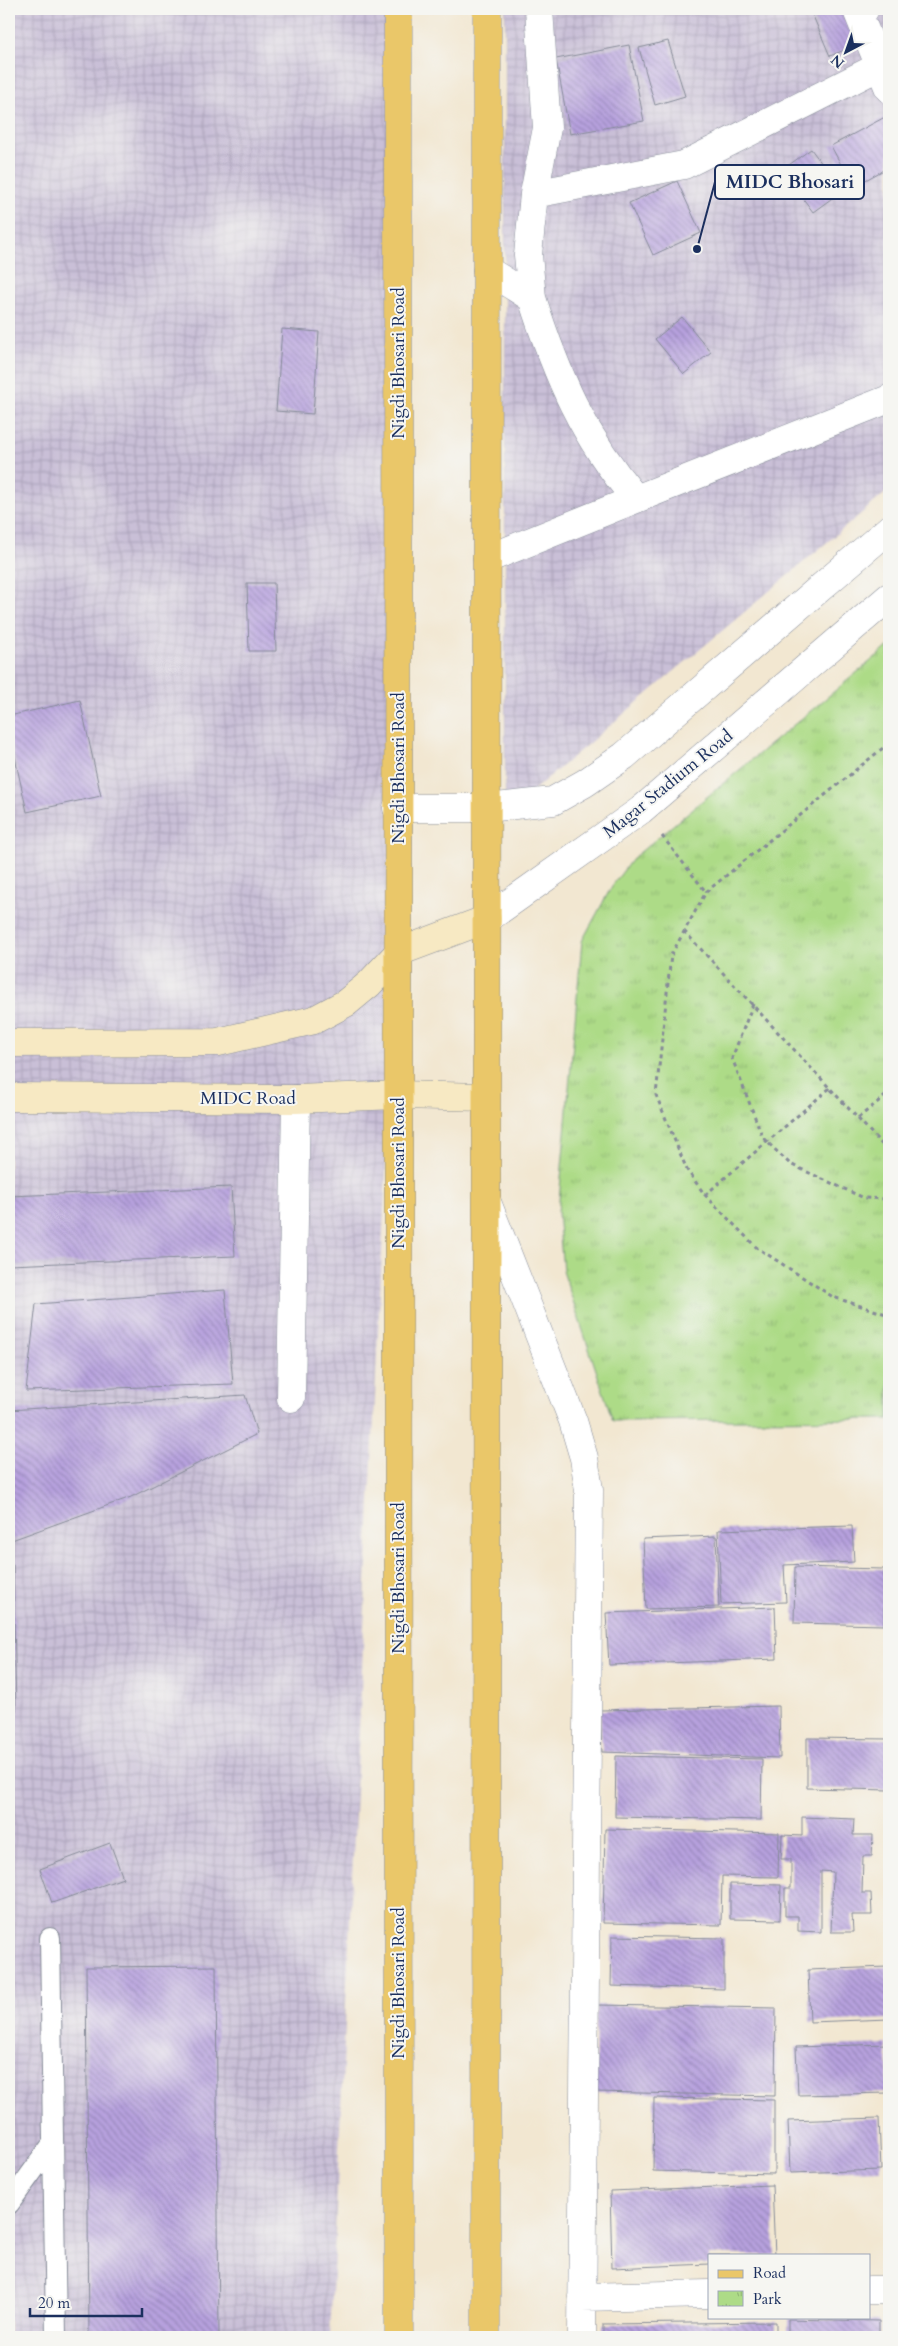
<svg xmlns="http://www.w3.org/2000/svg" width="898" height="2346" font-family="Cardo,serif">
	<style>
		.industrial { fill: url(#industrial-grid) }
		.park { fill: url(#park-tufts); stroke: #648572 }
		.building { fill: url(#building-back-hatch) }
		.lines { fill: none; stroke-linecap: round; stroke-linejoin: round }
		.service-casing { stroke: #868b98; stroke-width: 22 }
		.minor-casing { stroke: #868b98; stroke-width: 29 }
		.tertiary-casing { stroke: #868b98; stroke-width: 29 }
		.secondary-casing { stroke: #868b98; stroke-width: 29 }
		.primary-casing { stroke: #868b98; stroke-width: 29 }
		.path { stroke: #868b98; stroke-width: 3; stroke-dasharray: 4 4; stroke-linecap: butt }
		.service { stroke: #fff; stroke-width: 20 }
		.minor { stroke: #fff; stroke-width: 28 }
		.tertiary { stroke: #fff; stroke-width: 28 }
		.secondary { stroke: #f7e9c3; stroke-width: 28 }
		.primary { stroke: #eac769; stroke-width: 28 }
		.labels { text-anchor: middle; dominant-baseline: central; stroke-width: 4; stroke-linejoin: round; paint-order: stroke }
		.street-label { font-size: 18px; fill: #1b2f5e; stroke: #f6f6f2 }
		.leader { fill: none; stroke: #1b2f5e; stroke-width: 2 }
		.callout-dot { fill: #1b2f5e; stroke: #f6f6f2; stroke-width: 2 }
		.callout { fill: #f6f6f2; stroke: #1b2f5e; stroke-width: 2 }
		.callout-label { font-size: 19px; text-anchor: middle; font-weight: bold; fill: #1b2f5e }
	</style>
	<defs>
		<pattern id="industrial-grid" width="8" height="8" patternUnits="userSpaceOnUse" patternTransform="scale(1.25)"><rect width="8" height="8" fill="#c9bfd7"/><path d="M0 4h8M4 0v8" fill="none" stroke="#aca4bb"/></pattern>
		<pattern id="park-tufts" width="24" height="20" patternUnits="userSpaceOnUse" patternTransform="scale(1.25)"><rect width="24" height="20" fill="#addb87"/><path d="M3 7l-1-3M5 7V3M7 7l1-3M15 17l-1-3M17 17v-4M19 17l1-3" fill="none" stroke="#94bc77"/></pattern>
		<pattern id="building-back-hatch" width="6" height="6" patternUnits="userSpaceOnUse" patternTransform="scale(1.25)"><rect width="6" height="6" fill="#b7a1de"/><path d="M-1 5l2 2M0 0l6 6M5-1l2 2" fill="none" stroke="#9484b7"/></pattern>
	</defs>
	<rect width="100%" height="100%" fill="#f6f6f2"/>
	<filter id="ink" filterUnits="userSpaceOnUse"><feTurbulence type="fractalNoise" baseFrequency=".02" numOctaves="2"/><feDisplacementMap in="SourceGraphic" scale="10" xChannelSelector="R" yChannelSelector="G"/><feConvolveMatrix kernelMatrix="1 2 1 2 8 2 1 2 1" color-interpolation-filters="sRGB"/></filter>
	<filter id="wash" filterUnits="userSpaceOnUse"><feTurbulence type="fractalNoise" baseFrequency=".0096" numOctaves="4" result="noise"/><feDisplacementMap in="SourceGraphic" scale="20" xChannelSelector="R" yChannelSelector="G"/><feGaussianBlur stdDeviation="1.12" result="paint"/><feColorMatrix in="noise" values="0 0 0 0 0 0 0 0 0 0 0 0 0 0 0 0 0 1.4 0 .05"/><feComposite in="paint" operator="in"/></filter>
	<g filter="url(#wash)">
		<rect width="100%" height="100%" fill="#f2e7d1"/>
		<path class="industrial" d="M9 9H394L397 938 330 2337H9Z
			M505 9H889V490L505 814Z"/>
		<path class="park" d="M889 646V1419L613 1421 563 1271 558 1212 582 941 612 886 632 859Z"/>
		<g id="blocks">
			<path class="building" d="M810 9H843L859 44 830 56Z
				M668 41 685 96 655 105 639 48Z
				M629 45 644 121 570 134 556 59Z
				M885 117 889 124V167L853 187 831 146Z
				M811 149 842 191 813 212 782 170Z
				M677 181 701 233 653 255 629 203Z
				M682 317 711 352 684 374 655 339Z
				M282 329 319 332 313 414 276 411Z
				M247 583H274L276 651H249Z
				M80 700 101 796 27 812 9 731V716Z
				M231 1187 235 1256 9 1265V1196Z
				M225 1290 233 1384 26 1391 36 1304Z
				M245 1395 257 1434 131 1497 9 1541V1410Z
				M852 1526 854 1562 784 1565 786 1602 721 1604 718 1530Z
				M716 1536 719 1607 646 1609 643 1539Z
				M9 1565H13L16 1711H9Z
				M795 1567 884 1569V1625L794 1623Z
				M775 1607 777 1659 609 1665 606 1613Z
				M779 1706 780 1758 602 1752 600 1710Z
				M807 1738 889 1739V1790L807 1788Z
				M616 1756 762 1759 761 1820 615 1817Z
				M802 1817 854 1819 853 1835H873L872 1856H863L862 1893H871L872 1915H852L853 1932H831L833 1872 821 1871V1932L798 1931V1916H785V1888H791V1859H781L782 1835 802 1836Z
				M605 1829 779 1833 778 1877 722 1876 721 1925 603 1923Z
				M110 1843 123 1878 52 1903 40 1869Z
				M730 1884 781 1885 780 1920 730 1919Z
				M612 1936 724 1938V1989L611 1986Z
				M216 1966 219 2337H89L86 1967Z
				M887 1967 889 2019 810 2022 808 1970Z
				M596 2005 776 2008 775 2096 595 2092Z
				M887 2044 888 2093 798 2095 796 2047Z
				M654 2098 774 2100V2174L653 2171Z
				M879 2118 881 2170 790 2173 788 2121Z
				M772 2185 775 2255H709V2264L612 2268 610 2191Z
				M788 2319 879 2321V2337H788Z
				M776 2322V2337H603V2324Z"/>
		</g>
	</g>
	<g filter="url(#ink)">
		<use href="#blocks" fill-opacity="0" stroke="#868b98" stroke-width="1"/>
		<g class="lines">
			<defs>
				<path id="service" d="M50 1938 56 2337
					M9 2204 53 2143"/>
				<path id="minor" d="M865 9 858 13 889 89
					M534 194 684 165 880 66
					M487 270 532 298C557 376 583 437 636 499L889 399
					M532 298 528 255 534 194 547 128 539 9
					M487 559 636 499
					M487 1202 573 1421 584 1458 589 1490 582 2337
					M291 1398 296 1099
					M869 2290H889
					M582 2297 709 2294"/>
				<path id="tertiary" d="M397 808H487L553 801 585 783 624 756 889 529
					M487 919 641 810 889 597"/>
				<path id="secondary" d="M9 1043 218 1042 314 1020 346 1003 369 984 399 952 487 919
					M9 1097 296 1099 398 1095 486 1097"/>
				<path id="primary" d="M398 9 399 2337
					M486 2337 487 9"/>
			</defs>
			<use href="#service" class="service-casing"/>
			<use href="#minor" class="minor-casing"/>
			<use href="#tertiary" class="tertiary-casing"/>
			<use href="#secondary" class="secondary-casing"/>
			<use href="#primary" class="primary-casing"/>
			<path class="path" d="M889 743 706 892 671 955 656 1095 687 1170 705 1195 756 1247 833 1297 889 1315
				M662 836 706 892
				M684 931 889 1152
				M753 1004 732 1058 763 1138 790 1164 864 1198 889 1199
				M858 1118 889 1093
				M705 1195 830 1088"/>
			<use href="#service" class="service"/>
			<use href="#minor" class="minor"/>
			<use href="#tertiary" class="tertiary"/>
			<use href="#secondary" class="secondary"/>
			<use href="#primary" class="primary"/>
		</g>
	</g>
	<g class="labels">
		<g class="street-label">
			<text transform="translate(398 363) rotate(-90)">Nigdi Bhosari Road</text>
			<text transform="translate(398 768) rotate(-90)">Nigdi Bhosari Road</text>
			<text transform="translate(668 784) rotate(-39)">Magar Stadium Road</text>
			<text x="248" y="1098">MIDC Road</text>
			<text transform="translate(398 1173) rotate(-90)">Nigdi Bhosari Road</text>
			<text transform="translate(398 1578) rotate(-90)">Nigdi Bhosari Road</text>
			<text transform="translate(398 1983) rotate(-90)">Nigdi Bhosari Road</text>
		</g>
	</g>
	<path class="leader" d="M697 249L715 182"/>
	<circle class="callout-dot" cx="697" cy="249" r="5"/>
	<rect class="callout" x="715" y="165" width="149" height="34" rx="5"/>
	<g class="callout-label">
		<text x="790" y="188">MIDC Bhosari</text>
	</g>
	<rect width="898" height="2346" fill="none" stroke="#f6f6f2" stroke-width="30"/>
	<rect x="708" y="2254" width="162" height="65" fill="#f6f6f2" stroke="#9ea6b7"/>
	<rect x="718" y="2270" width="25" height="8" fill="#eac769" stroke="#9ea6b7"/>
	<text x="753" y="2278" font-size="15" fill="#1b2f5e">Road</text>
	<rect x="718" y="2291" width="25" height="15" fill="url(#park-tufts)" stroke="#9ea6b7"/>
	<text x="753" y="2304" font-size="15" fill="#1b2f5e">Park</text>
	<g transform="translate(846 52) rotate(221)" stroke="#f6f6f2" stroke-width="4" paint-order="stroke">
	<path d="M0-4L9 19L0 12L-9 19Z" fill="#1b2f5e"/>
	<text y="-8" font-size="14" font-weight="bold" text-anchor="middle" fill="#1b2f5e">N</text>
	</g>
	<path d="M30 2308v8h112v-8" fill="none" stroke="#1b2f5e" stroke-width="2.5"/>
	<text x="38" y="2308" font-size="15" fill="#1b2f5e" stroke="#f6f6f2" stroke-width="4" paint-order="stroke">20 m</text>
</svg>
